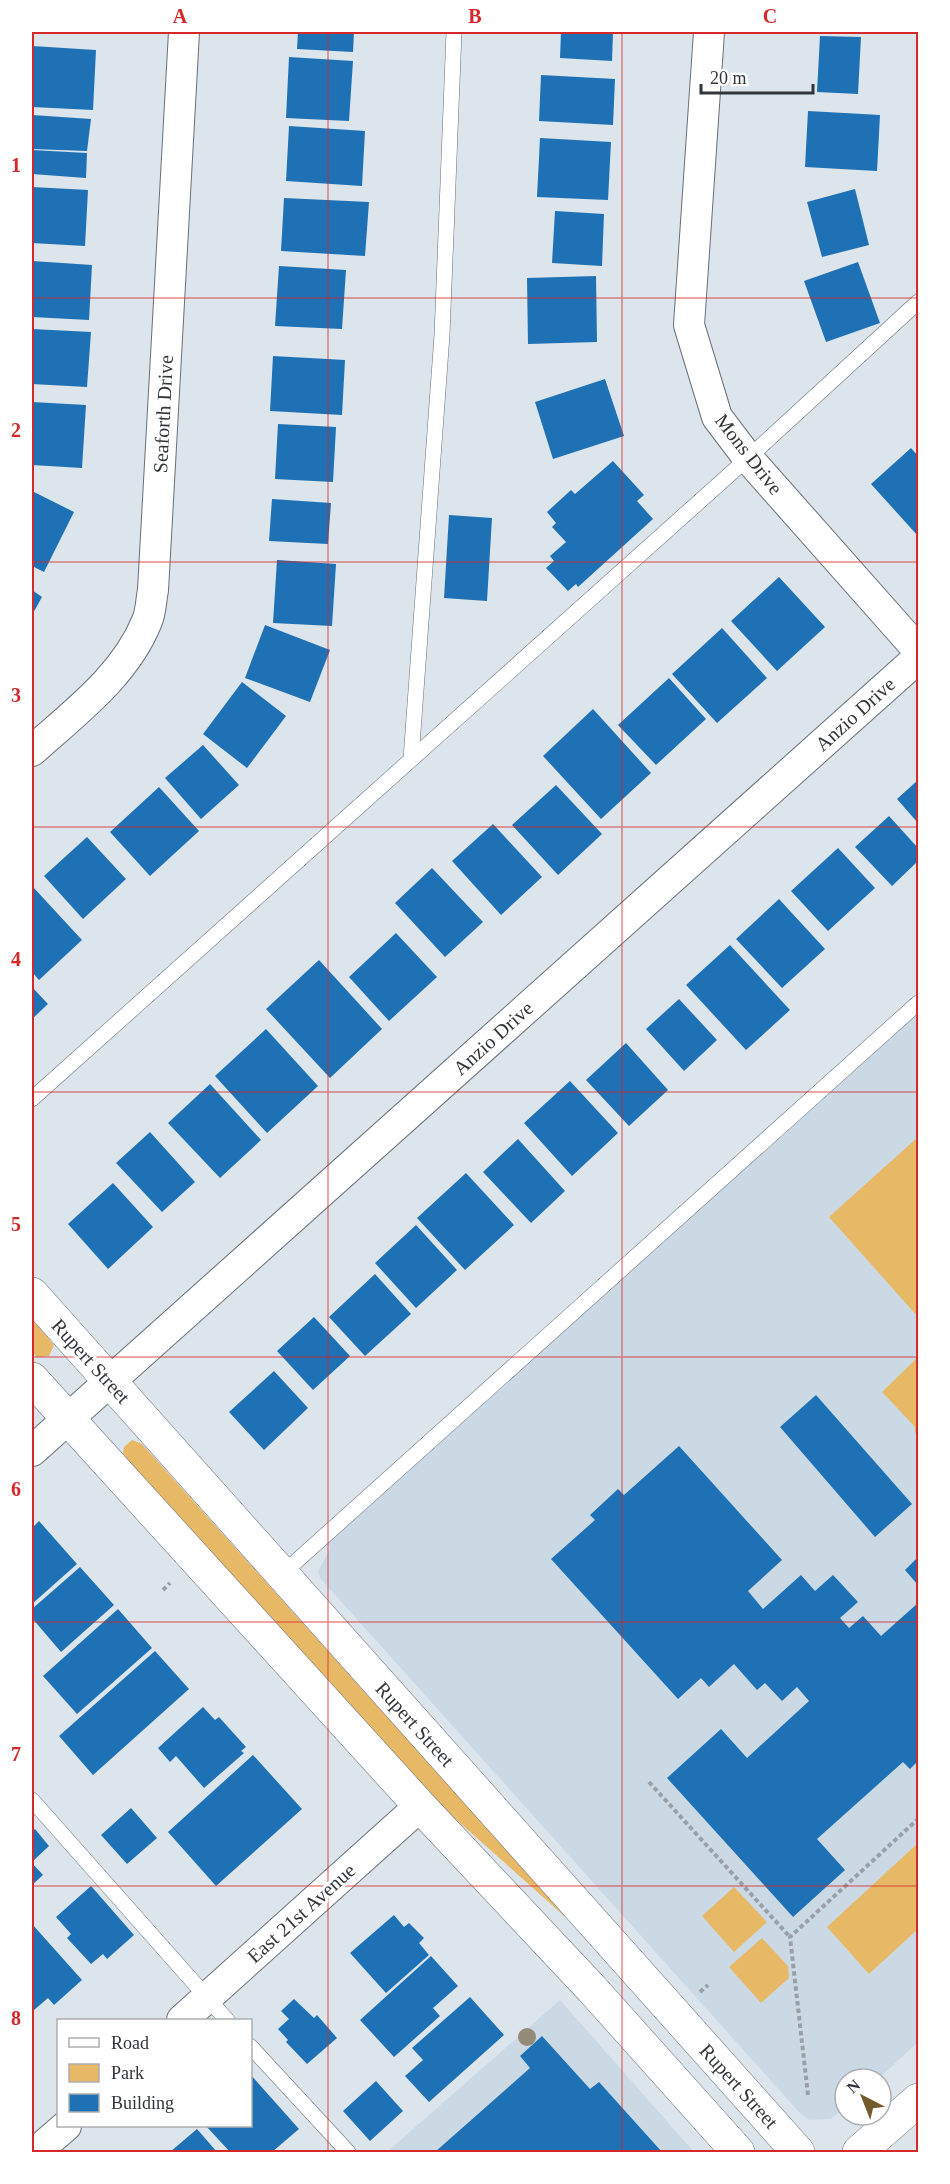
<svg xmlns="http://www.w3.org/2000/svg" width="950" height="2184" font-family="'Times New Roman',serif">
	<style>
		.built { fill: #cbd9e5 }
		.green { fill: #e7b967 }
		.building { fill: #1e71b4 }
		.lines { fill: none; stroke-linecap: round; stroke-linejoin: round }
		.lane-casing { stroke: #697078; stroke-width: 16 }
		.street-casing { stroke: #697078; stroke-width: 32 }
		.secondary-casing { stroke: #697078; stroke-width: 34 }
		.path { stroke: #9aa0a6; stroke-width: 4; stroke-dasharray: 4.5 3; stroke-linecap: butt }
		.lane { stroke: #fff; stroke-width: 15 }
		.street { stroke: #fff; stroke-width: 30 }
		.secondary { stroke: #fff; stroke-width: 33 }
		.tree { fill: #938b78 }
		.grid { fill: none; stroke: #d62828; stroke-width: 1.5; stroke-opacity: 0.55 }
		.labels { text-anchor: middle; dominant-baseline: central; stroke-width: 6; stroke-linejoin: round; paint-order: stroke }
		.street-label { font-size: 20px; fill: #323539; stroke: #fff }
		.neatline { fill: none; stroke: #d62828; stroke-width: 2 }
		.grid-label { font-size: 20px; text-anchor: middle; font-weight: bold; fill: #d62828 }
	</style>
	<rect width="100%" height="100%" fill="#dce4ec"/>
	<path class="built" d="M918 1003V2042L878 2079H845V2108L831 2119 809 2120 799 2112 320 1578 318 1571 331 1548 321 1538Z
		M560 2000 694 2152H387Z"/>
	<path class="green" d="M918 1137V1317L829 1217Z
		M32 1319 54 1345 49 1356 37 1357 32 1352Z
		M918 1357V1437L915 1432V1427L882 1392Z
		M132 1440 142 1444 571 1922 432 1798 127 1459 123 1453 124 1447Z
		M918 1843V1929L869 1974 827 1927Z
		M734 1887 767 1922 734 1952 702 1916Z
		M762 1938 788 1966 789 1978 761 2003 729 1967Z"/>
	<path class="building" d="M49 32H97V34H49Z
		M298 32H354L353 52 297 49Z
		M561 32H613L612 61 560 58Z
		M820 36 861 37 858 94 817 92Z
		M32 46 96 50 93 110 32 107Z
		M289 57 353 61 349 121 286 118Z
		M541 75 615 79 613 125 539 121Z
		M808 111 880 115 877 171 805 167Z
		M32 115 91 119 87 151 32 149Z
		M289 126 365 131 362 186 286 181Z
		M540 138 611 142 608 200 537 197Z
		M32 150 87 153 86 178 32 174Z
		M32 187 88 190 85 246 32 243Z
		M855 189 869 245 822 257 807 202Z
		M284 198 369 202 365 256 281 251Z
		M555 211 604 214 602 266 552 263Z
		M32 261 92 265 89 320 32 317Z
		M858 262 880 323 826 342 804 281Z
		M279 266 346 270 342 329 275 326Z
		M596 276 597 342 528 344 527 278Z
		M32 329 91 332 87 387 32 384Z
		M273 356 345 360 342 415 270 411Z
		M605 379 624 436 553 459 535 402Z
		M32 402 86 405 82 468 32 465Z
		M278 424 336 427 333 482 275 479Z
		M911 448 918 456V536L871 484Z
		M613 461 644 495 637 501 653 519 578 587 576 584 568 591 546 568 554 561 550 556 566 542 552 527 556 523 547 512 571 490 575 494Z
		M32 491 74 512 44 572 32 566Z
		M272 499 331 503 328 544 269 541Z
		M449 515 492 518 487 601 444 598Z
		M277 560 336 564 332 626 273 623Z
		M779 577 825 627 777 671 731 621Z
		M32 590 42 597 32 615Z
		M265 625 330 650 310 702 245 678Z
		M722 628 767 678 717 723 672 674Z
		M669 678 706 719 656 765 618 725Z
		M242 682 286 716 247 768 203 734Z
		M593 709 651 773 601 819 543 756Z
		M203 745 239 785 201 819 165 778Z
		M918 780V823L897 799Z
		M556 785 602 834 558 875 512 825Z
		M159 787 199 831 150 876 110 832Z
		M889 816 918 848V861L892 886 855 847Z
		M493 824 542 877 501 915 452 861Z
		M87 837 126 879 83 919 44 876Z
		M838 848 875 888 828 931 791 891Z
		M432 868 483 922 445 957 395 903Z
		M33 887 82 940 39 980 32 972Z
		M779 899 825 949 782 988 736 939Z
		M396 933 437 977 389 1021 349 977Z
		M730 945 790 1010 746 1050 686 985Z
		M319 960 382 1029 330 1078 266 1009Z
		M32 987 48 1004 32 1019Z
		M679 999 717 1040 684 1071 646 1029Z
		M266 1029 318 1086 267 1133 215 1076Z
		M626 1043 668 1090 629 1126 586 1080Z
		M570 1081 618 1133 572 1176 524 1123Z
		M210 1084 261 1140 220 1178 168 1123Z
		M150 1132 195 1182 162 1212 116 1163Z
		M518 1139 565 1191 531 1223 483 1172Z
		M466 1173 514 1225 465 1270 417 1218Z
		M113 1183 153 1227 108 1269 68 1224Z
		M416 1225 457 1270 416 1308 375 1263Z
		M375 1274 411 1314 365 1356 329 1317Z
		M314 1317 350 1356 313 1390 277 1351Z
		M274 1371 308 1408 264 1450 229 1412Z
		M816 1395 912 1504 875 1537 780 1427Z
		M679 1446 782 1560 748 1591 763 1609 801 1575 815 1591 833 1575 858 1602 840 1618 849 1628 863 1616 881 1636 918 1603V1761L910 1769 903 1762 817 1839 845 1870 793 1917 667 1778 721 1729 747 1758 809 1701 797 1687 782 1701 765 1683 757 1690 734 1664 709 1687 701 1678 678 1699 551 1559 595 1520 590 1515 618 1489 624 1495Z
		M39 1521 77 1564 32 1604V1528Z
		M918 1557V1585L905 1570Z
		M80 1567 114 1605 61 1652 32 1618V1609Z
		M118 1609 152 1648 77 1714 43 1676Z
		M155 1651 189 1689 93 1775 59 1736Z
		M203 1707 215 1720 219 1717 246 1747 241 1751 244 1753 204 1788 176 1756 170 1762 158 1748Z
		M253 1755 302 1809 216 1886 168 1832Z
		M131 1808 157 1838 127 1864 101 1835Z
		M35 1829 49 1846 32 1862V1832Z
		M32 1863 43 1875 32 1885Z
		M91 1886 134 1935 107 1959 103 1954 91 1964 67 1938 71 1934 56 1917Z
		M394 1915 404 1927 409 1923 424 1938 419 1943 429 1955 386 1993 350 1953Z
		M32 1924 82 1980 54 2005 48 1998 34 2010 32 2007Z
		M431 1956 458 1986 433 2008 440 2016 394 2057 360 2020Z
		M470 1997 504 2035 429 2102 405 2076 423 2060 412 2048Z
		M294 1999 314 2018 317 2015 337 2038 307 2064 286 2042 288 2040 278 2029 289 2019 281 2011Z
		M542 2036 590 2089 599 2082 662 2152H435L530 2068 520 2056Z
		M250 2074 299 2129 272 2152H230L206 2126H250Z
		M376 2081 403 2111 370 2141 343 2111Z
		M197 2129 217 2152H170Z"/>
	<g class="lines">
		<defs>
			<path id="lane" d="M411 759 442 335 454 32
				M32 1099 748 458 918 302
				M281 1575 918 1003
				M32 1800 227 2020
				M250 2046 348 2152"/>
			<path id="street" d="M709 32 689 325 717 417 748 458 918 650
				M32 751C74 713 125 676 147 621 151 612 151 600 153 590L184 32
				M32 1451 918 658
				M182 2020 420 1806
				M36 2152 66 2126"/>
			<path id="secondary" d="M32 1294 798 2152
				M32 1379 420 1806 592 1989 738 2152
				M859 2152 918 2100"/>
		</defs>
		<use href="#lane" class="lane-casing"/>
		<use href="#street" class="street-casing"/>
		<use href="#secondary" class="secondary-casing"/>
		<path class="path" d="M163 1590 170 1583
			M649 1782 790 1937
			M700 1992 708 1985
			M808 2095 790 1937 918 1819"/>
		<use href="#lane" class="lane"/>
		<use href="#street" class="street"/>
		<use href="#secondary" class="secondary"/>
	</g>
	<circle class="tree" cx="527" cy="2037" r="9"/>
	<path class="grid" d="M328 32V2152M622 32V2152M32 298H918M32 562H918M32 827H918M32 1092H918M32 1357H918M32 1622H918M32 1886H918"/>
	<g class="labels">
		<g class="street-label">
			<text transform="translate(163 414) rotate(-87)">Seaforth Drive</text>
			<text transform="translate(749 454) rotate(52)">Mons Drive</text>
			<text transform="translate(855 714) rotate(-42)">Anzio Drive</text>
			<text transform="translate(493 1038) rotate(-42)">Anzio Drive</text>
			<text transform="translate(91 1361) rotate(48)">Rupert Street</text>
			<text transform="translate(415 1724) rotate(48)">Rupert Street</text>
			<text transform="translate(301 1913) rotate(-42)">East 21st Avenue</text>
			<text transform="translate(739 2086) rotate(48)">Rupert Street</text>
		</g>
	</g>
	<rect width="950" height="2184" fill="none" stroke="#ffffff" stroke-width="66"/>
	<rect x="57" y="2019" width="195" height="108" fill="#ffffff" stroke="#adaeb0" stroke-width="1.5"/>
	<rect x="69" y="2038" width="30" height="9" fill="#ffffff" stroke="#adaeb0" stroke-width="1.5"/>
	<text x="111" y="2049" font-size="18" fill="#323539">Road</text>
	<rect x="69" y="2064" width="30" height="18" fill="#e7b967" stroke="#adaeb0" stroke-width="1.5"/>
	<text x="111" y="2079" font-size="18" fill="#323539">Park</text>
	<rect x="69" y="2094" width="30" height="18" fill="#1e71b4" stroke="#adaeb0" stroke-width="1.5"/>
	<text x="111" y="2109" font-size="18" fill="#323539">Building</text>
	<g transform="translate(863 2097) rotate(318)"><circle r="28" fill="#ffffff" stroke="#adaeb0" stroke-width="1.5"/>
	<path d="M0-4.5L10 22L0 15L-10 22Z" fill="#745b2c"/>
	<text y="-9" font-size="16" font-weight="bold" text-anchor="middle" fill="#323539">N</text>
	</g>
	<path d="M701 84v9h112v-9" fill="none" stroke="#323539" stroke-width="3"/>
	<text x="710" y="84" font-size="18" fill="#323539" stroke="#ffffff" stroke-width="4.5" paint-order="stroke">20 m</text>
	<rect x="33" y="33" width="884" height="2118" class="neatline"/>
	<g class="grid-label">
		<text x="180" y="23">A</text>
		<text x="475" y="23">B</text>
		<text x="770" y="23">C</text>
		<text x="16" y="172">1</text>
		<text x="16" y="437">2</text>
		<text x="16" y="702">3</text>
		<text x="16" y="966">4</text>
		<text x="16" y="1231">5</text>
		<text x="16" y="1496">6</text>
		<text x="16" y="1761">7</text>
		<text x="16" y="2025">8</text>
	</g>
</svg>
